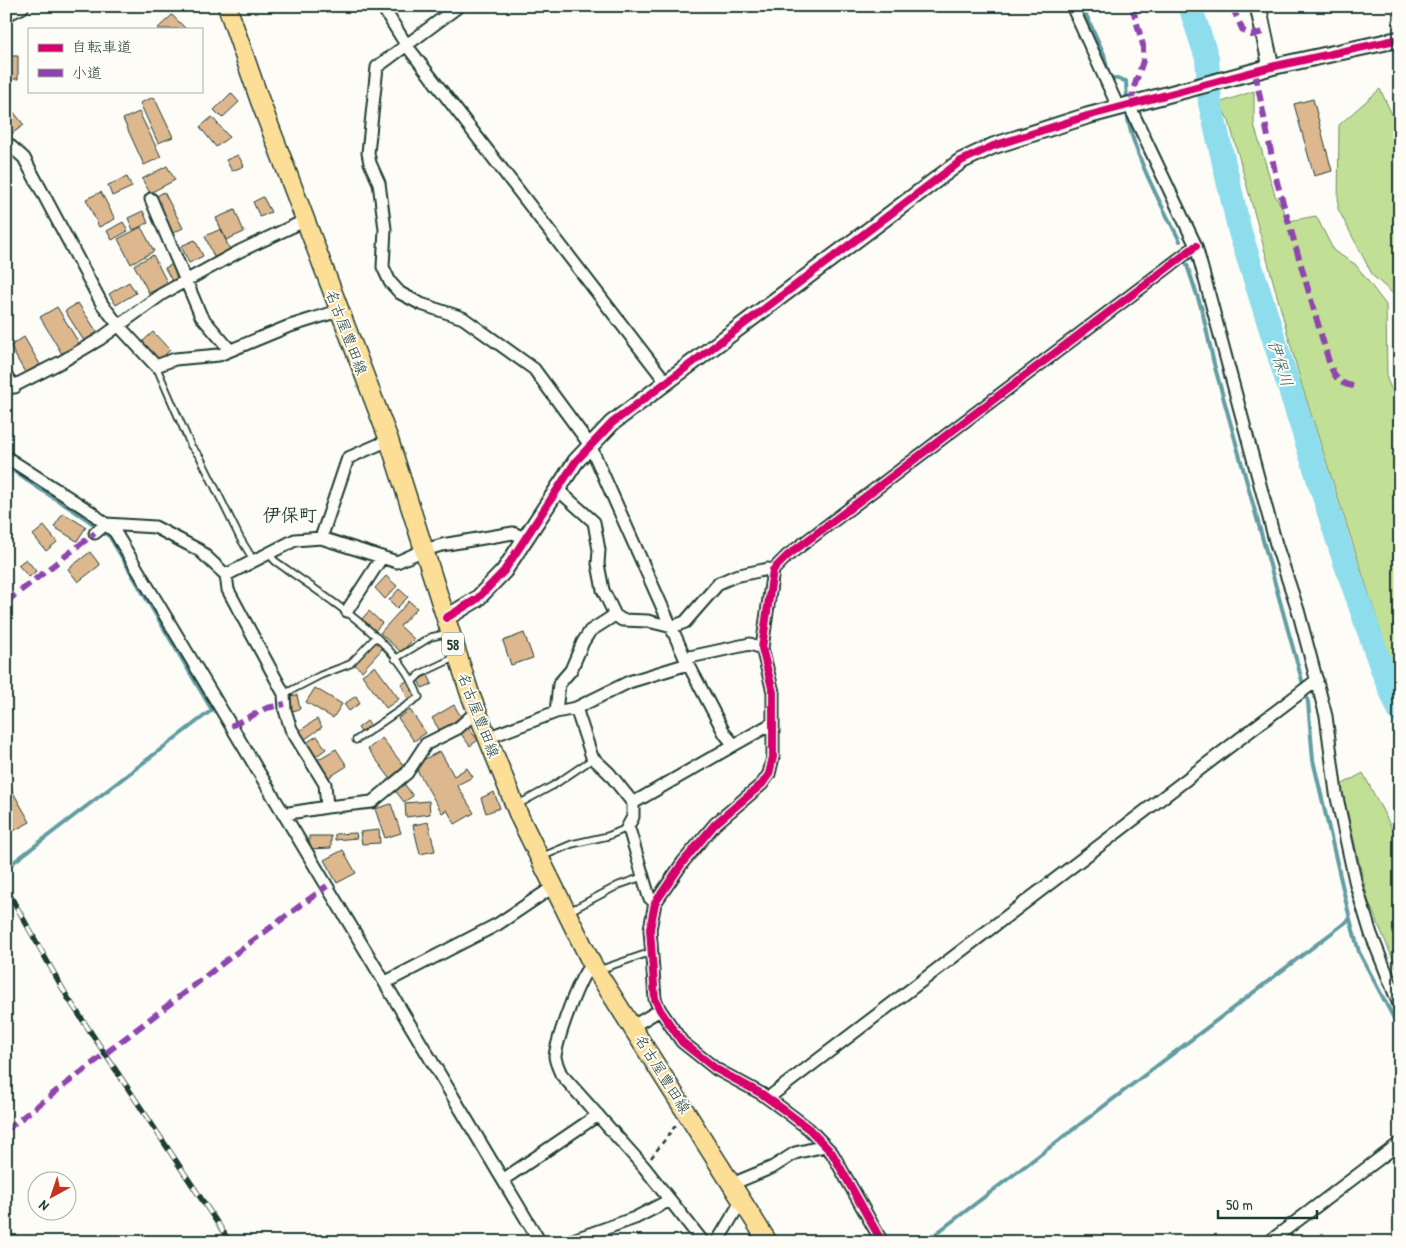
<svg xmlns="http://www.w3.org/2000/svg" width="1406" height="1248" font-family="'Patrick Hand','Klee One',sans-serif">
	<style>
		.green { fill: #c2df96; stroke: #708e65 }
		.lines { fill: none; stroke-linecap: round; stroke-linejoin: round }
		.stream { stroke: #629da2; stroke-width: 4 }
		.river { stroke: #8eddec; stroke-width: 24 }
		.building { fill: #ddb78e; stroke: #1f3d34 }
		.lane-casing { stroke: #1f3d34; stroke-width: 9 }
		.street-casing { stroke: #1f3d34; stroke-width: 15 }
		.secondary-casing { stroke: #1f3d34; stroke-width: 19 }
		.primary-casing { stroke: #1f3d34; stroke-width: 21 }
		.path { stroke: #1f3d34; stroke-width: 2.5; stroke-dasharray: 5 4; stroke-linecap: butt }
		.lane { stroke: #fdfcf7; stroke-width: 5.5 }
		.street { stroke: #fdfcf7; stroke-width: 11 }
		.secondary { stroke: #fdfcf7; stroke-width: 15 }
		.primary { stroke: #fdde96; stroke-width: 18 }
		.rail-casing { stroke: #1f3d34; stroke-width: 5.5 }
		.rail { stroke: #fdfcf7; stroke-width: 4; stroke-dasharray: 11; stroke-linecap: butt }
		.quiet { stroke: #8e44ad; stroke-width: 6; stroke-dasharray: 12 6; stroke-linecap: butt }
		.cycleway-casing { stroke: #fdfcf7; stroke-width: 11 }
		.cycleway { stroke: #d6006c; stroke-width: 8 }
		.labels { text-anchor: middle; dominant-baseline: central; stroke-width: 4; stroke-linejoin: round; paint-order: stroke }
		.shield { fill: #fdfcf7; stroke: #62766e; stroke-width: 1 }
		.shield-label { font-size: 14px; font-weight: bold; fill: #1f3d34 }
		.street-label { font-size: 15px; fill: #1f3d34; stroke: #fdfcf7 }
		.water-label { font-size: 16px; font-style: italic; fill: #355d59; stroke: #fdfcf7 }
		.quarter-label { font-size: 18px; font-weight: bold; fill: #1f3d34; stroke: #fdfcf7 }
	</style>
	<rect width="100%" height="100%" fill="#fdfcf7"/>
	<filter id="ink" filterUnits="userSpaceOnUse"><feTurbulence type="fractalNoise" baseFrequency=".02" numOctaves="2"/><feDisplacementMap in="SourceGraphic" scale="10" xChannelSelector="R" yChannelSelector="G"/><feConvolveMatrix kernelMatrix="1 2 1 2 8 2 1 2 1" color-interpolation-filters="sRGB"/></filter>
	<g filter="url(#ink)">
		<path class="green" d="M1380 89 1400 131V300L1373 276 1338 209 1339 125Z
			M1254 91V125L1275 195 1289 221 1316 216 1334 251 1355 264 1386 305 1387 379 1400 409V681L1391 663 1302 386 1229 121 1219 103Z
			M1363 773 1400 844V976L1368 900 1341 785Z"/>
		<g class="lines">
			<path class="stream" d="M1082 6 1104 54 1109 77 1126 81 1127 102
				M1127 109C1128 144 1163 209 1180 241
				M6 465C39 492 78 509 110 537L212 710 6 868
				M1350 919 1359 952 1400 1030
				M925 1242 1350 919 1313 760 1308 702 1214 364 1202 310 1187 265"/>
			<path class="river" d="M1190 6 1207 58 1210 103 1240 232 1341 550 1382 669 1400 712"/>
		</g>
		<path class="building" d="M172 15 186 29H157Z
			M6 56H18V79H6Z
			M231 93 239 102 222 118 214 110Z
			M154 97 173 137 158 143 140 103Z
			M1313 99 1332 171 1314 176 1294 104Z
			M12 110 24 125 10 135 6 129V114Z
			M139 112 161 157 144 165 123 119Z
			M212 117 229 137 216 147 200 127Z
			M238 155 244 166 232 171 226 160Z
			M167 166 175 180 150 193 142 179Z
			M127 177 132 187 112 196 108 185Z
			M101 192 115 219 99 227 86 199Z
			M164 192 183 228 171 234 153 198Z
			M263 197 271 212 260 217 253 202Z
			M235 210 244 232 226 240 216 218Z
			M143 211 148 223 133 230 128 218Z
			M123 222 128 231 112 240 107 231Z
			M141 227 154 251 131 264 118 239Z
			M221 229 230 250 214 257 205 236Z
			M195 240 203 256 189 263 181 246Z
			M153 255 168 284 149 293 134 265Z
			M175 263 182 276 172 281 165 268Z
			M129 282 136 293 116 305 109 294Z
			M78 303 99 335 86 344 65 311Z
			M57 307 82 348 65 359 40 317Z
			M153 332 170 350 158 362 141 343Z
			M24 337 42 368 27 376 10 346Z
			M63 513 86 527 77 541 54 527Z
			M44 526 57 542 46 551 33 535Z
			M90 552 100 565 78 582 68 569Z
			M26 559 36 571 29 577 18 565Z
			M386 576 397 586 385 599 375 588Z
			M399 589 408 597 397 608 389 600Z
			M409 601 417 608 400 626 414 639 401 652 380 633Z
			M369 611 382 623 374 632 361 620Z
			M524 633 533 658 511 665 503 641Z
			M376 641 383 648 362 671 354 664Z
			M375 666 399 699 386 708 362 675Z
			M428 675 432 684 422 688 418 680Z
			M410 680 417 694 408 699 401 684Z
			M315 688 342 704 333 718 306 702Z
			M297 695 300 709 292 711 289 696Z
			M356 696 360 703 349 711 344 704Z
			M454 705 461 717 440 731 432 718Z
			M410 710 426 733 414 741 398 718Z
			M317 719 322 727 304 740 298 732Z
			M367 721 371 726 362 733 358 728Z
			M468 728 478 740 470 746 461 734Z
			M317 736 326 749 315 757 306 743Z
			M382 738 404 766 390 778 368 749Z
			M336 749 347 766 328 778 317 760Z
			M440 751 454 776 467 768 473 777 457 785 474 813 455 824 447 810 442 813 414 765Z
			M6 780 30 822 6 835Z
			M403 782 413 796 404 802 394 789Z
			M494 792 500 808 486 813 481 798Z
			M429 801 430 814 406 817 405 803Z
			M391 804 401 833 385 838 375 809Z
			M428 822 435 851 420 854 413 825Z
			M379 830 380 843 362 844 360 832Z
			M356 833 357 838 335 840V834Z
			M309 836H331V848L309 849Z
			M343 850 356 873 337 883 324 860Z"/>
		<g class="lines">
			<defs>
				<path id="lane" d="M156 366 191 446 200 457 240 538 254 561
					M269 554 275 561C325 597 397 638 419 697L356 740
					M395 659 431 637 449 633
					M413 681 420 674 456 657
					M284 694 321 675 350 664 375 638
					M517 805 554 785 594 758
					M541 857 572 844 608 836 627 828
					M568 912 619 885 642 877
					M599 970 651 952"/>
				<path id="street" d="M382 6 407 46 666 382
					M459 6 377 67 368 153 370 163 379 183 385 229 383 267 390 282 400 293 421 304 463 318 534 369 590 445 685 658 725 734 734 745 773 723
					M1072 6 1119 109
					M1129 105 1196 246 1276 544 1298 610 1326 716 1336 793 1356 885 1371 934 1400 1007
					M6 142 24 158 102 304 119 326 156 366 175 359 219 355 287 327 338 311
					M151 199 201 316 230 350
					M6 376 15 387
					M6 390 61 362 100 339 162 294 240 251 304 221
					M389 440 348 458 321 538 397 562 424 550 442 545 513 533 525 538
					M6 457 91 512 115 532 540 1242
					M557 489 594 522 599 550 598 564 603 590 615 615 622 620 648 621 672 627 685 622 719 583 735 576 768 569 773 570
					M95 533 106 524 155 527 199 550 226 575 228 590 284 694 285 710 291 729 325 784 327 807 283 814
					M226 575 295 540 321 538
					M347 611 382 557
					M685 658 750 644 762 648
					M576 708 592 757 609 773 633 803
					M556 712 559 684 571 670 583 642 590 631 615 615
					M487 738 556 712 576 708 629 682 688 664
					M327 807 372 802 407 773 426 744 458 728 477 711
					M655 903 649 897 630 832 627 828 633 817V803L734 745
					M592 964C579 975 558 1037 555 1056 555 1061 559 1069 561 1074L644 1167 703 1242
					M386 982 498 924 553 887
					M633 1026 660 1010
					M768 1098 1317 680
					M504 1179 598 1115
					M732 1184 773 1167 795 1153 825 1146
					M567 1242 635 1218 670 1200
					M717 1242 742 1200
					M882 1242 832 1153 809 1129 784 1110 762 1094 716 1069 682 1042 660 1010 655 999 650 929 655 903 683 862 715 824 762 784 769 774 773 757V692L762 648 773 570 787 556 1196 246
					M1269 1242 1400 1143"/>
				<path id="secondary" d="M1258 6 1271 67
					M6 13 21 6
					M446 618 477 599 504 571 576 461 612 423 961 161 993 146 1087 116 1271 67 1400 39"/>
				<path id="primary" d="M227 6 260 101 389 440 470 694 520 818 592 964 768 1242"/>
			</defs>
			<use href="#lane" class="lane-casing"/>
			<use href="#street" class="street-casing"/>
			<use href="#secondary" class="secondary-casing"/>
			<use href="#primary" class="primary-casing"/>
			<path class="path" d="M651 1158 676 1125"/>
			<use href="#lane" class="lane"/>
			<use href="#street" class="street"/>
			<use href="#secondary" class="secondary"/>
			<use href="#primary" class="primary"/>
			<defs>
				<path id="rail" d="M6 888 68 998 230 1242"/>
			</defs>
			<use href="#rail" class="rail-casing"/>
			<use href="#rail" class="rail"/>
			<path class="quiet" d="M1132 6 1143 45V61L1133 90 1132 105
				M1232 6 1243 31 1252 35 1263 32
				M1255 72 1277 182 1329 362C1334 376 1339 385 1354 386
				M6 602 95 533
				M231 726 267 708 285 704
				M6 1130 232 956 327 886"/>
			<defs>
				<path id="cycleway" d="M446 618 477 599 504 571 576 461 612 423 961 161 993 146 1087 116 1271 67 1400 39
					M882 1242 832 1153 809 1129 784 1110 762 1094 716 1069 682 1042 660 1010 655 999 650 929 655 903 683 862 715 824 762 784 769 774 773 757V692L762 648 773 570 787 556 1196 246"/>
			</defs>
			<use href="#cycleway" class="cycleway-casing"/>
			<use href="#cycleway" class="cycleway"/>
		</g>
	</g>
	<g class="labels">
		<rect class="shield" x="442" y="632.5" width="22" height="23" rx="4"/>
		<g class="shield-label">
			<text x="453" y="644">58</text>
		</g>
		<g class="street-label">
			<text transform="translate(347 332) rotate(69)">名古屋豊田線</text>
			<text transform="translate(479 715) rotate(69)">名古屋豊田線</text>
			<text transform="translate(663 1074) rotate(58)">名古屋豊田線</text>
		</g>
		<g class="water-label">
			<text transform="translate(1281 363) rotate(72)">伊保川</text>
		</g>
		<g class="quarter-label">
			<text x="290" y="514">伊保町</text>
		</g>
	</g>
	<rect width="1406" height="1248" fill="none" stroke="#fdfcf7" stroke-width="25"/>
	<rect x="12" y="12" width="1381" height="1223" fill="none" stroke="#1f3d34" stroke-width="2" filter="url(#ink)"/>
	<rect x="28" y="28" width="175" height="65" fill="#fdfcf7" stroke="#a4b0a9"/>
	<rect x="38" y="44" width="25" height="8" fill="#d6006c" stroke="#a4b0a9"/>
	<text x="72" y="52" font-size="15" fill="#1f3d34">自転車道</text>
	<rect x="38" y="69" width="25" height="8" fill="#8e44ad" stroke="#a4b0a9"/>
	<text x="72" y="78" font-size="15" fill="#1f3d34">小道</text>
	<g transform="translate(52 1196) rotate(220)"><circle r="24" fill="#fdfcf7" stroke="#a4b0a9"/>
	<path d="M0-4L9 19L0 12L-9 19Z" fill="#c8321e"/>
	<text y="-8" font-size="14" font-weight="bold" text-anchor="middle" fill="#1f3d34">N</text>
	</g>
	<path d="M1218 1210v8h99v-8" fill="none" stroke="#1f3d34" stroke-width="2.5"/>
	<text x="1226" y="1210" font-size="15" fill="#1f3d34" stroke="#fdfcf7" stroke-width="4" paint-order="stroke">50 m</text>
</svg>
